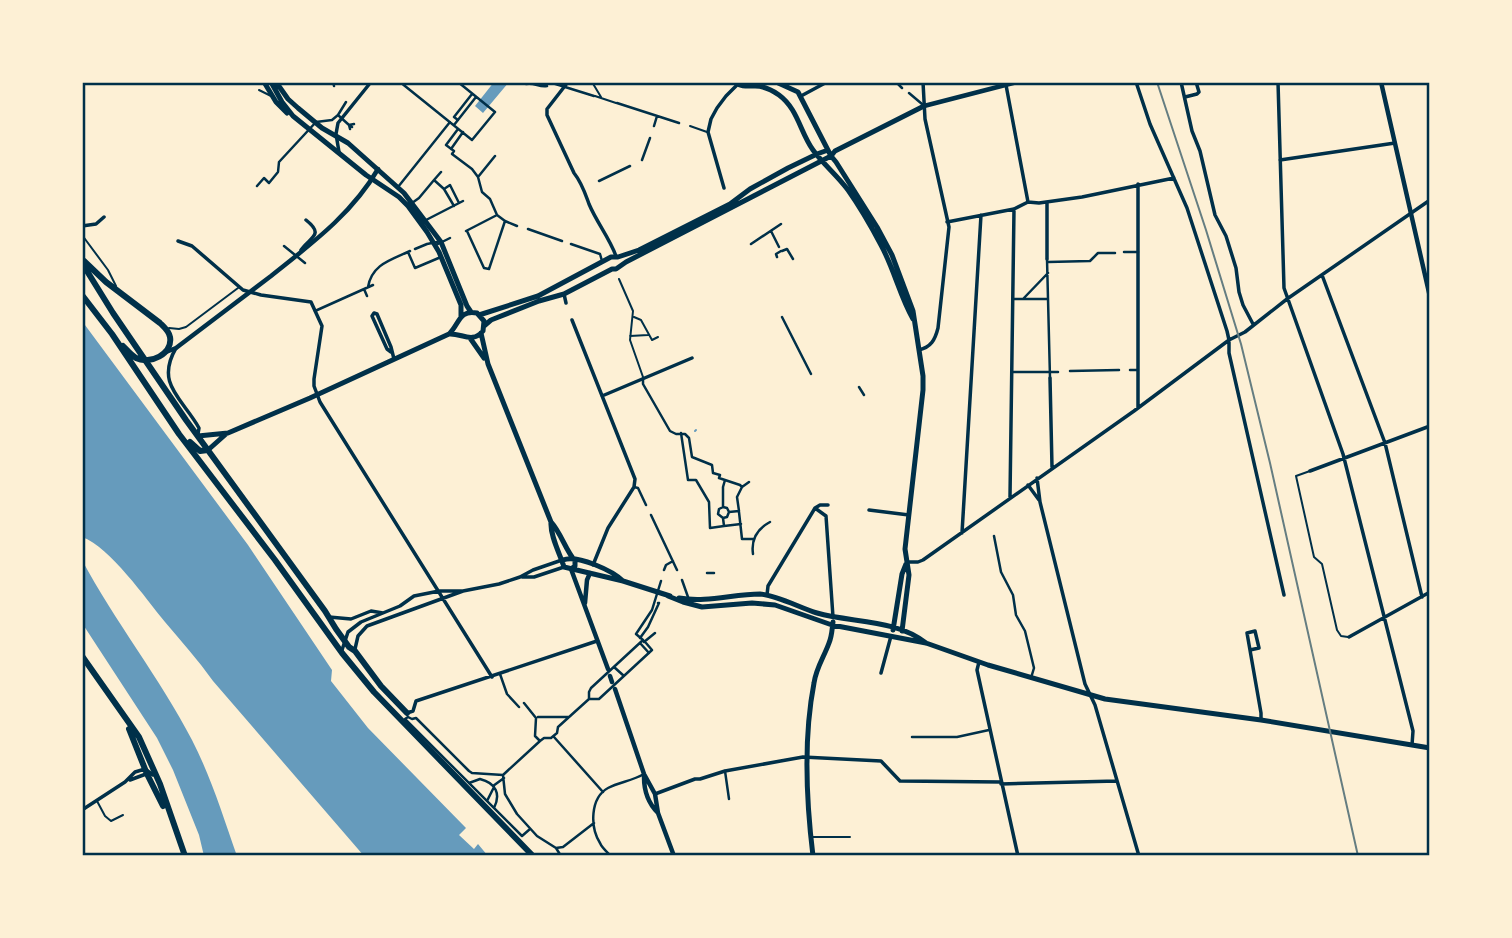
<svg xmlns="http://www.w3.org/2000/svg" width="1512" height="938" font-family="Cabin,sans-serif">
	<style>
		.water { fill: #669bbc }
		.lines { fill: none; stroke-linecap: round; stroke-linejoin: round }
		.stream { stroke: #669bbc; stroke-width: 2 }
		.service { stroke: #003049; stroke-width: 2 }
		.pedestrian { stroke: #003049; stroke-width: 2.5 }
		.minor { stroke: #003049; stroke-width: 3.5 }
		.tertiary { stroke: #003049; stroke-width: 4.5 }
		.secondary { stroke: #003049; stroke-width: 5 }
		.primary { stroke: #003049; stroke-width: 6 }
		.rail { stroke: #657d81; stroke-width: 2 }
		.neatline { fill: none; stroke: #003049; stroke-width: 2.5 }
	</style>
	<rect width="100%" height="100%" fill="#fdf0d5"/>
	<path class="water" d="M494 82H509L483 113 475 106Z
		M82 321 248 545 332 670 331 681 368 728 466 828 459 835 474 849 478 844 488 856H364L213 681C198 660 181 641 165 622 146 599 110 547 82 537Z
		M82 560C115 622 160 678 192 740 211 777 223 816 237 856H204L199 835 173 770 157 738 82 623Z"/>
	<g class="lines">
		<path class="stream" d="M695 431 696 430"/>
		<path class="service" d="M592 82 601 97
			M259 90 271 96
			M595 96 616 103
			M690 126 707 132
			M82 235 108 270 116 286
			M619 279 633 311 630 340 643 377
			M634 317 641 320 652 340 658 337
			M169 328 179 329 186 327 238 288
			M630 336 648 335
			M1310 471 1296 476 1314 557 1322 564 1337 630 1341 636 1348 637
			M97 801 105 816 111 821 123 815
			M812 837H850"/>
		<path class="pedestrian" d="M333 82 334 86
			M400 82 472 140 495 112 458 82
			M549 82 594 96
			M896 82 902 88
			M526 84C534 82 540 88 547 86
			M909 93 922 104
			M617 103 679 123
			M338 115 346 102
			M458 120 454 117 472 94
			M454 125 476 97
			M654 126 657 116
			M350 129 349 125 352 127
			M458 129 446 145 454 151 452 154 472 169 478 177 482 192 490 199 497 215 505 221 517 226
			M451 149 463 132
			M642 160 650 138
			M441 172 434 180 444 189 454 206
			M478 177 495 156
			M599 181 630 166
			M257 186 264 178 269 183 278 172 279 162 316 122 332 120 338 115 349 125 354 124
			M398 187 450 122
			M444 189 450 185 459 203
			M412 203 419 198 434 180
			M426 220 463 201
			M528 229 562 241
			M466 231 497 215
			M467 231 484 268 489 269 505 221
			M771 231 779 247
			M571 244 600 254 602 261
			M751 244 781 224
			M284 246 305 263
			M415 249 427 244 437 242 438 244 450 238
			M782 251 787 249 793 259
			M408 252 415 268 441 257
			M1124 252H1138
			M777 257 776 254 781 251
			M1047 259 1050 378
			M1048 262 1090 261 1098 253H1115
			M368 287C372 264 391 260 410 251
			M364 289 367 296
			M1013 299H1048
			M1023 299 1048 273
			M315 311 373 285
			M782 317 811 374
			M1130 370H1137
			M1070 371 1119 370
			M1012 372H1058
			M643 378V384L670 431 676 434H685L689 438 692 457 712 465 713 473 720 475 719 478 725 480 723 487V507
			M859 387 864 395
			M681 433 688 480H696L709 502 710 528 724 526 723 518
			M725 480 740 485 742 487 737 497 739 511 729 512 727 517 723 518 718 514 719 509 723 507 727 508 729 512
			M634 487 638 488 646 505
			M742 487 749 482
			M739 512 742 539H753
			M651 515 677 570
			M724 526 741 524
			M994 536 1001 572 1013 595 1016 615 1025 631 1034 668 1031 678
			M753 554C751 540 757 529 770 522
			M664 570 666 565 673 561
			M707 573H714
			M682 580 688 597
			M640 638 648 627 659 603H658
			M643 640 636 634 652 610 661 581
			M644 642 655 633
			M640 643 649 653
			M614 667 624 676
			M500 674 507 694 519 707
			M589 699V692L591 688 643 640
			M524 703 536 718 535 736 540 741
			M538 717H569
			M554 737 603 792
			M912 737H957L989 730
			M725 771 729 799
			M503 775 472 773 469 771 416 718 412 719 408 717 405 719 522 836 530 829
			M503 775 540 741 544 738H551L557 733 558 727 589 699H599L652 650 646 643
			M503 775 505 794 517 814 537 836 556 848 561 856
			M469 783 480 779C496 783 501 794 494 808
			M493 786 504 778
			M487 801 494 787
			M556 848 563 847 594 823
			M611 856C607 852 602 848 600 843 590 827 590 798 608 788 619 782 632 781 644 774"/>
		<path class="minor" d="M568 82 547 109V115L574 173C582 183 585 193 589 204 597 223 609 237 616 256
			M1136 82 1150 124 1187 208 1227 331 1229 340V353L1284 595
			M1181 82 1192 131 1200 151 1215 215 1226 236 1236 268 1239 292 1243 305 1253 324
			M1278 82 1284 288 1343 454 1413 731 1412 745
			M1006 85 1028 202
			M801 96 827 82
			M1185 97 1197 94 1199 92 1196 82
			M339 152 336 134 338 123 371 82
			M1280 160 1395 143
			M724 188 708 132 711 119 717 108 726 96 737 85
			M1047 202V259
			M947 222 1014 209 1028 202 1039 203 1082 197 1174 178
			M82 226 96 224 104 217
			M178 241 192 246 243 290 261 295 311 302 322 326 314 379V386L320 402 492 677
			M301 250C310 237 325 235 306 220
			M1322 275 1385 443 1422 597
			M564 294 566 303
			M572 320 635 479 634 487 608 528 593 565
			M176 348C155 384 182 398 199 428L198 434
			M919 350C931 347 935 340 938 328L949 227 925 119 923 82
			M391 352 387 349 372 316 374 313 377 314 391 347 394 359
			M1050 378 1052 467
			M602 396 692 358
			M1138 408V184
			M1310 471 1430 426
			M1037 478 1040 502 1085 684 1095 705 1139 856
			M1028 485 1039 500
			M1010 497 1014 209
			M815 508 826 516 833 617
			M869 510 909 515
			M962 533 981 215
			M907 562H918L923 560 1134 411 1229 340 1245 332 1287 299 1430 200
			M522 577H534L564 567
			M767 595 768 586 815 508 820 505H828
			M329 617 351 619 371 611 383 613
			M1349 637 1430 592
			M355 649 358 636 367 626 463 591 499 584 520 577 533 570 562 560
			M342 650 348 632 361 622 400 606 414 596 439 591H461
			M1250 650 1259 648 1255 631 1247 633 1261 713V720
			M979 662 977 670 1018 856
			M881 673 891 636
			M407 713 413 711 416 701 597 641
			M130 780 146 774
			M1001 784 1117 781
			M655 794 695 779H700L725 771 803 757 881 761 900 781 1001 782
			M82 810 125 782 135 772 145 769 153 775"/>
		<path class="tertiary" d="M1381 82 1430 297
			M924 106 1017 82
			M166 352 176 348C208 324 239 300 271 276 311 244 352 214 378 169
			M571 569 608 669
			M585 603 587 580 590 573
			M610 676 612 682
			M615 689 644 774 655 794 658 813 674 856
			M644 777C644 791 648 803 658 813"/>
		<path class="secondary" d="M264 82 276 102 287 113
			M271 82 282 102 293 116 366 175 399 197 408 206 427 232 439 252 461 305V316
			M276 82 288 99 298 108 322 128 348 143 404 193 441 242 467 306 471 312
			M735 82C741 87 747 86 755 86 764 86 772 90 779 95 798 109 800 132 813 150 823 164 837 175 848 190 860 207 871 226 881 245 894 269 900 296 913 319
			M776 82 798 92 831 156 836 162 877 227 892 255 913 311 923 376V390L905 549 909 575 902 631
			M479 315 538 296 611 257H618L639 250 730 204 750 189 788 168 817 154 828 150
			M484 326 491 320 539 301 564 294 612 269H616L626 262 831 156 835 151 924 106
			M481 333 488 364 551 522C550 536 560 554 564 567L623 581 670 596
			M470 338 484 358
			M198 436 228 433 310 398 449 334C459 325 459 309 477 313L484 321 483 331C472 344 462 333 449 334
			M208 450 226 434
			M551 522C561 533 565 549 575 561V566L571 569
			M563 560C577 554 613 571 623 581
			M668 596 683 602 702 607 752 603 775 605 832 625 926 643 988 665 1105 699 1261 720 1430 748
			M679 598C707 603 733 594 760 594 777 595 800 608 817 613 852 623 896 619 926 643
			M893 630 902 574 906 564
			M813 856C806 799 803 740 814 683 816 668 824 657 829 643 832 636 832 629 833 622"/>
		<path class="primary" d="M84 261 106 282 160 323C164 327 169 331 170 337 173 354 150 365 136 358 131 355 127 350 123 346
			M82 263 113 313 186 420 325 611 336 629 349 647 355 651 381 686 407 713
			M82 295 112 334 179 434 275 560 342 653 374 692 533 856
			M190 442 200 451 208 450
			M82 656 139 737 160 784 185 856
			M129 729 147 774 163 806"/>
		<path class="rail" d="M1157 82 1206 230 1241 344 1270 463 1358 856"/>
	</g>
	<rect width="1512" height="938" fill="none" stroke="#fdf0d5" stroke-width="168"/>
	<rect x="84" y="84" width="1344" height="770" class="neatline"/>
</svg>
